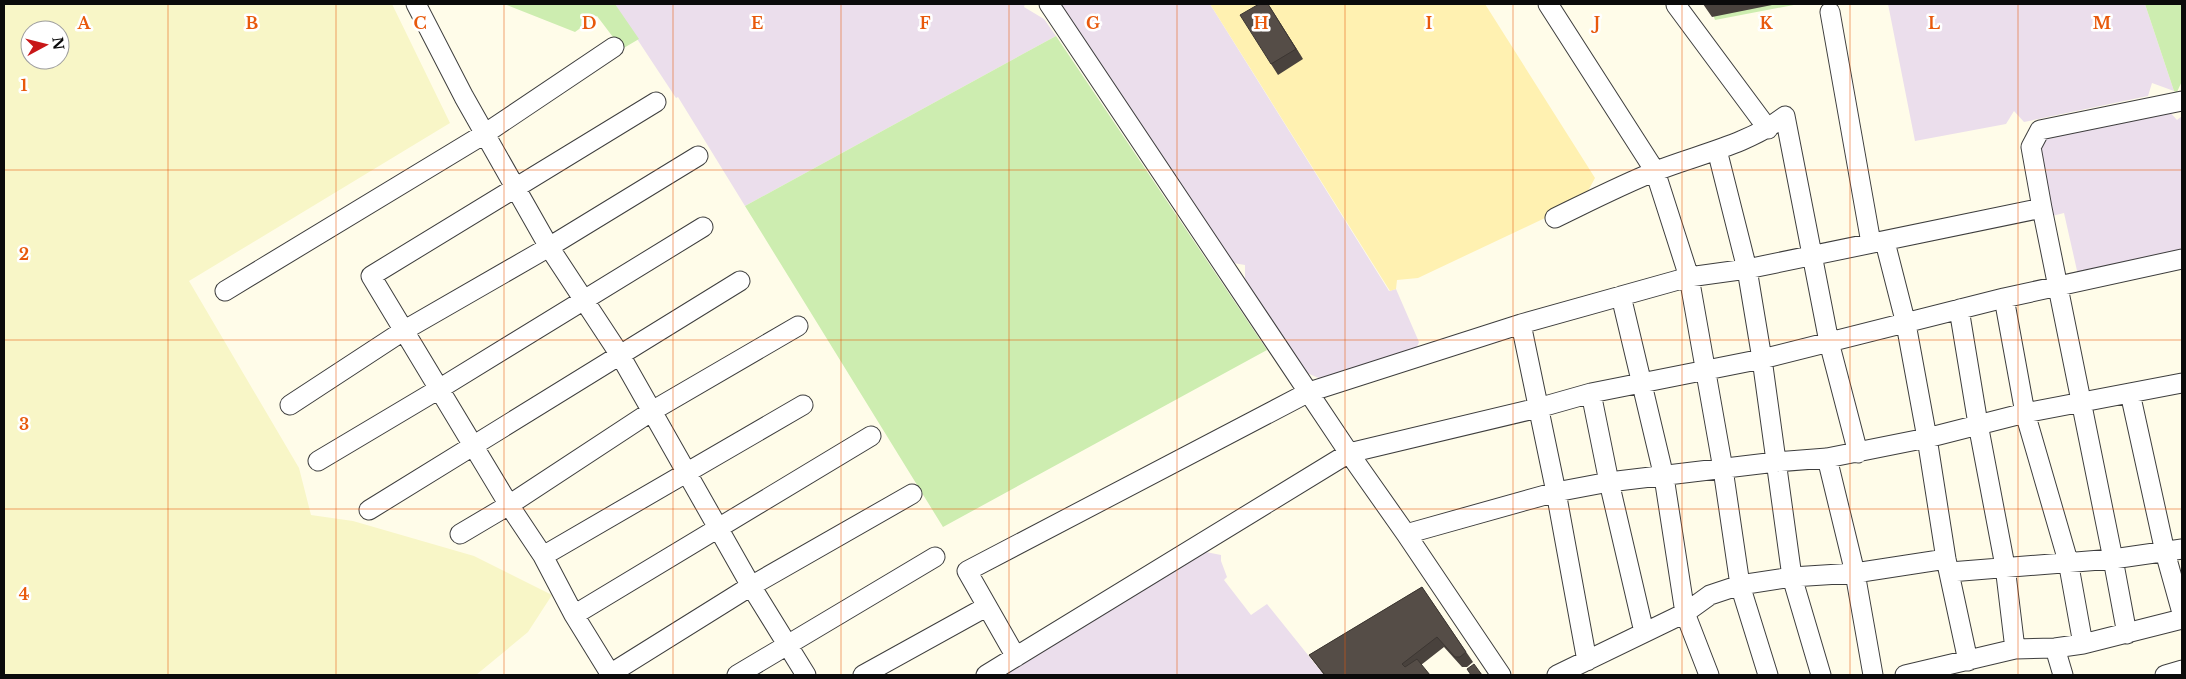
<svg xmlns="http://www.w3.org/2000/svg" width="2186" height="679" font-family="'Libre Baskerville',serif">
	<style>
		.industrial { fill: #ebdeec }
		.farmland { fill: #f8f6c7; fill-rule: evenodd }
		.green { fill: #cdedb0 }
		.sand { fill: #fff1b1 }
		.lines { fill: none; stroke-linecap: round; stroke-linejoin: round }
		.minor-casing { stroke: #3e3e3e; stroke-width: 21 }
		.minor { stroke: #fff; stroke-width: 19 }
		.wall { fill: #49423d }
		.shaded-wall { fill: #3c3632 }
		.building { fill: #554d47; stroke: #3c3632 }
		.grid { fill: none; stroke: #e8590c; stroke-width: 1; stroke-opacity: 0.55 }
		.grid-label { font-size: 16px; text-anchor: middle; font-weight: bold; fill: #e8590c; stroke: #fff; stroke-width: 5; stroke-linejoin: round; paint-order: stroke }
	</style>
	<rect width="100%" height="100%" fill="#fffce9"/>
	<path class="industrial" d="M614 4H1025L1024 7 1044 19 1056 36 745 206 678 97 676 98Z
		M1060 4H1210L1389 291 1396 289 1419 342 1415 352 1321 379 1307 373 1245 281V265L1233 263Z
		M1888 4H2145L2174 91 2152 83 2148 96 2024 122 2014 111 2006 124 1915 141Z
		M2167 109 2177 120 2182 116V254L2078 275 2064 213 2052 216 2039 147 2043 138Z
		M1206 552 1221 555V561L1227 577 1224 580 1251 615 1267 604 1324 675H997Z"/>
	<path class="farmland" d="M4 4H392L450 123 189 281 299 468 311 515 353 521 474 556 552 595 528 632 476 675H4ZM30 30H60V60H30Z"/>
	<path class="green" d="M504 4H615L639 39 622 49 597 16 575 32Z
		M1709 4H1799L1715 20Z
		M2145 4H2182V81L2177 92 2174 91Z
		M1056 36 1267 350 943 527 745 206Z"/>
	<path class="sand" d="M1210 4H1485L1595 178 1583 200 1418 278 1397 280 1396 289 1390 291Z"/>
	<g class="lines">
		<defs>
			<path id="minor" d="M416 4 464 97 549 247 620 355 751 586 806 675
				M1049 4 1349 453 1406 534 1501 675
				M1548 4 1655 171 1689 277 1723 469 1740 585 1768 675
				M1676 5 1768 129
				M1830 12 1871 243
				M1717 150 1747 269 1762 359 1792 577 1821 675
				M2042 208 2113 559 2127 634
				M1555 218C1588 202 1621 185 1656 171 1699 154 1747 145 1785 116L1829 342 1858 453
				M1885 242 1906 324 1927 438 1946 559 1968 661
				M225 291 486 133 614 47
				M1621 296 1664 477 1685 613 1709 675
				M2004 298 2025 413 2068 561 2083 644
				M1959 309 1978 424 2005 566 2015 649
				M1521 324 1556 492 1587 661
				M1591 393 1609 482 1644 632
				M2130 393 2165 552 2182 613
				M290 405 403 331 549 247 698 156
				M1827 458 1855 573 1873 675
				M318 461 439 389 703 227
				M369 510 740 281
				M460 534 509 505 652 411 798 326
				M1406 534 1556 492 1609 482 1776 462 1827 458 1927 438 2025 413 2182 383
				M543 556 803 405
				M1950 572 2113 559 2182 549
				M574 615 871 436
				M2055 648 2063 675
				M1016 657 967 571 1309 392 1521 324 1689 277 1747 269 2042 208 2031 147 2040 130 2182 101
				M610 674 751 586 912 494
				M611 675 574 615 543 556 509 505 371 276 656 102
				M737 675 935 557
				M863 675 986 607
				M986 675 1349 453 1538 408 1591 393 1762 359 2004 298 2182 259
				M1557 675 1685 613 1710 595 1740 585 1792 577 1855 573 1946 559
				M1905 675 2015 649 2055 648 2083 644 2182 619
				M2165 675 2182 670"/>
		</defs>
		<use href="#minor" class="minor-casing"/>
		<use href="#minor" class="minor"/>
	</g>
	<path class="wall" d="M1268 4 1303 59 1278 75 1271 64Z
		M1703 4H1777L1712 17Z
		M1422 587 1473 662 1467 667H1462L1444 647 1421 665 1430 675H1324L1309 655Z"/>
	<path class="shaded-wall" d="M1268 4 1272 10 1303 59 1296 49Z"/>
	<path class="building" d="M1259 4H1268L1296 49 1271 64 1240 15Z
		M1422 587 1466 652 1460 657H1455L1437 637 1402 664 1405 667 1417 659 1430 675H1325L1309 655Z
		M1474 664 1482 675H1471L1467 669Z"/>
	<path class="grid" d="M168 4V675M336 4V675M504 4V675M673 4V675M841 4V675M1009 4V675M1177 4V675M1345 4V675M1513 4V675M1682 4V675M1850 4V675M2018 4V675M4 170H2182M4 340H2182M4 509H2182"/>
	<g class="grid-label">
		<text x="84" y="29">A</text>
		<text x="252" y="29">B</text>
		<text x="420" y="29">C</text>
		<text x="589" y="29">D</text>
		<text x="757" y="29">E</text>
		<text x="925" y="29">F</text>
		<text x="1093" y="29">G</text>
		<text x="1261" y="29">H</text>
		<text x="1429" y="29">I</text>
		<text x="1597" y="29">J</text>
		<text x="1766" y="29">K</text>
		<text x="1934" y="29">L</text>
		<text x="2102" y="29">M</text>
		<text x="24" y="91">1</text>
		<text x="24" y="260">2</text>
		<text x="24" y="430">3</text>
		<text x="24" y="600">4</text>
	</g>
	<rect width="2186" height="679" fill="none" stroke="#0b0b0b" stroke-width="10"/>
	<g transform="translate(45 45) rotate(83)"><circle r="24" fill="#ffffff" stroke="#9d9d9d"/>
	<path d="M0-4L9 19L0 12L-9 19Z" fill="#c81718"/>
	<text y="-8" font-size="14" font-weight="bold" text-anchor="middle" fill="#0b0b0b">N</text>
	</g>
</svg>
